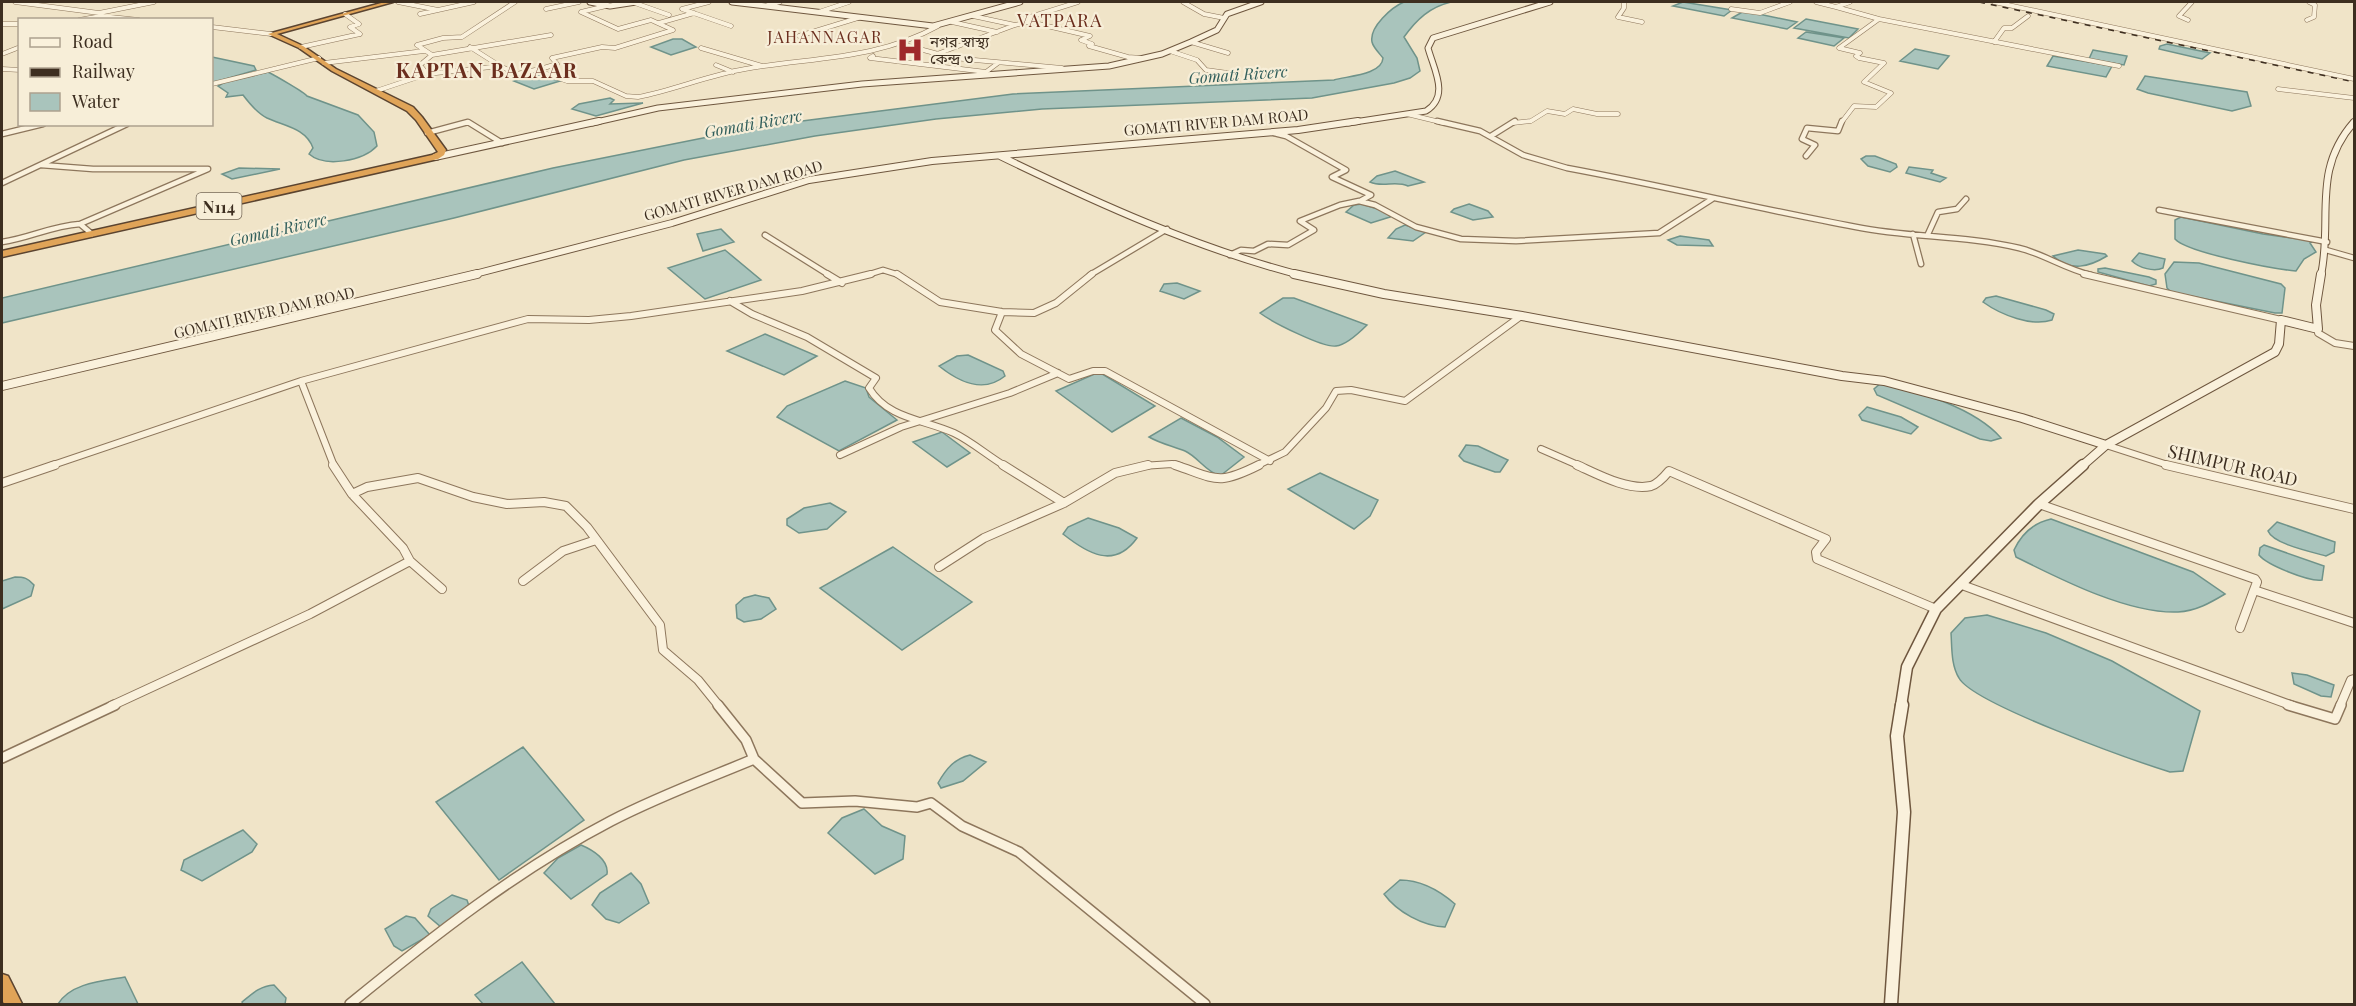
<svg xmlns="http://www.w3.org/2000/svg" width="2356" height="1006" font-family="'Playfair Display','Noto Sans Bengali',serif">
	<style>
		.water { fill: #a9c4bc; stroke: #6f938a; stroke-width: 1.5 }
		.lines { fill: none; stroke-linecap: round; stroke-linejoin: round }
		.street-far4-casing { stroke: #8d765c; stroke-width: 5 }
		.street-far3-casing { stroke: #8d765c; stroke-width: 7 }
		.street-far2-casing { stroke: #8d765c; stroke-width: 8 }
		.street-far1-casing { stroke: #8d765c; stroke-width: 10 }
		.street-casing { stroke: #8d765c; stroke-width: 12 }
		.secondary-far4-casing { stroke: #6f573f; stroke-width: 7 }
		.secondary-far3-casing { stroke: #6f573f; stroke-width: 8 }
		.secondary-far2-casing { stroke: #6f573f; stroke-width: 10 }
		.secondary-far1-casing { stroke: #6f573f; stroke-width: 13 }
		.secondary-casing { stroke: #6f573f; stroke-width: 15 }
		.highway-casing { stroke: #5b4430; stroke-width: 3 }
		.street-far4 { stroke: #faf1dc; stroke-width: 4 }
		.street-far3 { stroke: #faf1dc; stroke-width: 4.5 }
		.street-far2 { stroke: #faf1dc; stroke-width: 6 }
		.street-far1 { stroke: #faf1dc; stroke-width: 8 }
		.street { stroke: #faf1dc; stroke-width: 9 }
		.secondary-far4 { stroke: #faf1dc; stroke-width: 5 }
		.secondary-far3 { stroke: #faf1dc; stroke-width: 6 }
		.secondary-far2 { stroke: #faf1dc; stroke-width: 8 }
		.secondary-far1 { stroke: #faf1dc; stroke-width: 10 }
		.secondary { stroke: #faf1dc; stroke-width: 12 }
		.highway { fill: #e0a458; fill-rule: evenodd }
		.rail { stroke: #3d2e20; stroke-width: 1.5; stroke-dasharray: 6 6; stroke-linecap: butt }
		.labels { text-anchor: middle; dominant-baseline: central; stroke-width: 4.5; stroke-linejoin: round; paint-order: stroke }
		.far-poi-label { font-size: 15px; fill: #3d2e20; stroke: #f7eed8; text-anchor: start }
		.far-street-label { font-size: 15px; fill: #3d2e20; stroke: #f7eed8 }
		.far-neighbourhood-label { font-size: 16px; letter-spacing: 1.5px; fill: #6b2e1e; stroke: #f7eed8 }
		.far-water-label { font-size: 16px; font-style: italic; fill: #2f5d5a; stroke: #f7eed8 }
		.shield { fill: #f7eed8; stroke: #756857; stroke-width: 1.5 }
		.shield-label { font-size: 16px; font-weight: bold; fill: #3d2e20 }
		.far-quarter-label { font-size: 18px; letter-spacing: 1.5px; fill: #6b2e1e; stroke: #f7eed8 }
		.street-label { font-size: 18px; fill: #3d2e20; stroke: #f7eed8 }
		.far-district-label { font-size: 20px; font-weight: bold; letter-spacing: 1.5px; fill: #6b2e1e; stroke: #f7eed8 }
	</style>
	<rect width="100%" height="100%" fill="#f0e4c8"/>
	<path class="water" d="M1404 2H1451C1430 7 1417 19 1404 37L1417 58 1420 71 1410 78 1394 83 1312 98 1042 109 936 119 815 136 684 160 454 218 2 323V298L553 168 763 126 1013 94 1334 80C1347 76 1382 75 1383 58 1379 53 1373 47 1372 42 1369 27 1392 7 1404 2Z
		M1683 2 1732 10 1724 16 1673 6Z
		M1744 11 1797 22 1787 29 1732 18Z
		M1806 19 1858 29 1849 38 1794 28Z
		M1806 32 1844 38 1834 46 1798 38Z
		M673 39H682L696 47 671 55 651 47Z
		M2167 44 2210 53 2202 59 2159 49 2160 46Z
		M1915 49 1949 56 1938 69 1900 61Z
		M2093 50 2127 56 2124 65 2089 59Z
		M2053 56 2112 66 2106 77 2047 66Z
		M212 57 254 66 256 70 212 83Z
		M268 72C274 75 304 92 307 96L358 115 374 132 377 146C363 161 325 168 309 154L313 148C306 128 284 126 267 118 259 114 249 103 243 95L226 97 228 93 218 86 225 82Z
		M535 74 560 81 534 89 514 81Z
		M2145 76 2247 92 2251 106 2232 111 2148 93 2137 89Z
		M610 98 614 100 610 104 643 103 596 116 572 109 579 104Z
		M1866 156H1875L1896 164 1897 167 1890 172 1868 166 1861 159Z
		M1909 167 1933 170 1931 173 1946 178 1940 182 1906 173Z
		M239 168 280 169 232 179 222 174Z
		M1395 171 1424 182 1408 186C1395 180 1383 188 1370 182L1377 176Z
		M1362 204 1387 212 1390 217 1371 223 1346 212 1354 205Z
		M1469 204 1488 211 1493 217 1473 220 1451 212 1454 209Z
		M2181 217 2263 234 2314 241 2310 243 2316 252 2304 259 2296 271C2274 269 2188 253 2175 239V220Z
		M1405 225 1426 232 1413 241 1388 238 1396 229Z
		M721 229 734 242 703 251 697 234Z
		M1680 236 1709 240 1713 246 1677 245 1668 240Z
		M725 250 761 280 705 299 668 268Z
		M2078 250 2105 254 2107 256C2089 267 2071 272 2053 256Z
		M2139 253 2165 259 2163 268C2154 272 2139 268 2132 261Z
		M2174 262 2199 263 2281 284 2285 288 2282 313H2275L2171 292 2167 288 2165 274Z
		M2105 268 2149 277 2156 280V284L2149 286 2098 272V269Z
		M1177 283 1200 291 1184 299 1160 291 1164 284Z
		M1996 296 2046 310 2054 314 2052 320C2032 327 2001 315 1983 302L1986 298Z
		M1283 298H1294L1367 325C1360 332 1346 345 1336 346 1323 348 1272 322 1260 313Z
		M765 334 817 356 784 375 727 351Z
		M968 355 1003 371 1005 376C983 394 959 382 939 366L957 356Z
		M1099 372 1155 406 1112 432 1056 391Z
		M845 381 866 388 869 397 897 420 839 451 777 417 787 406Z
		M1881 383C1918 391 1975 408 2001 438L1991 441 1980 439 1877 395 1874 389Z
		M1867 407 1901 417 1918 427 1911 434 1862 420 1859 415Z
		M1181 418 1217 437 1244 457 1220 476C1205 471 1198 457 1185 451 1173 446 1161 444 1149 437Z
		M942 432 970 453 947 467 913 442Z
		M1466 445 1478 446 1508 460 1500 472H1495L1464 461 1459 456Z
		M1320 473 1378 500 1370 516 1354 529 1288 489Z
		M830 503 846 512 827 529 799 533 787 525V519L804 508Z
		M1088 518 1119 528 1137 538C1114 570 1087 553 1063 534L1068 527Z
		M2051 519 2193 572 2225 594C2210 603 2196 611 2178 612 2128 614 2060 579 2016 557L2014 550C2022 533 2033 523 2051 519Z
		M2277 522 2335 542 2334 552 2326 556C2312 552 2273 544 2268 531Z
		M2264 545 2324 566 2322 580C2309 582 2267 565 2259 555L2260 548Z
		M893 547 972 602 902 650 820 588Z
		M15 577C24 577 28 578 34 585L31 596 2 609V581Z
		M755 595 769 598 776 609 761 619 744 622 737 618 736 605 744 598Z
		M1987 615 2046 633 2112 661 2200 711 2183 771 2170 772C2135 761 1973 704 1959 678 1951 665 1952 648 1951 633L1965 618Z
		M2292 673 2307 675 2334 685 2331 697 2321 696 2294 684Z
		M523 747 584 820 499 880 436 802Z
		M970 755 986 762 963 781 941 788 938 783C946 769 954 759 970 755Z
		M864 809 882 826 905 836 903 859 875 874 828 833 842 818Z
		M243 830 257 844 252 852 202 881 181 870 184 860Z
		M581 845C593 850 609 860 607 874L571 899 544 873 558 858Z
		M631 873 641 884 649 903 619 923 606 919 592 905 600 893Z
		M1400 880C1421 880 1440 891 1455 904L1445 927C1423 926 1397 912 1384 894Z
		M452 895 467 900 470 909 441 927 428 916 431 909Z
		M406 916 415 918 430 935 402 951 394 946 385 929Z
		M522 962 555 1004H483L475 995Z
		M125 977 138 1004H58C71 983 102 981 125 977Z
		M274 985 286 998 285 1004H243L242 1002C253 993 260 986 274 985Z"/>
	<g class="lines">
		<defs>
			<path id="street-far4" d="M15 2 99 13 154 2
				M398 2 438 10 420 14
				M632 2 669 15
				M709 2 682 9 731 26
				M1183 2 1204 14 1224 18
				M1624 2V8L1618 17 1642 22
				M1816 2 1836 7
				M1994 2 2354 79
				M768 5 780 2
				M546 9 579 2
				M1731 9 1760 13 1790 2
				M438 10 474 2
				M819 12 849 2
				M345 14 359 24 350 27 360 34
				M973 16 1015 25 1032 21 1027 18 1078 2
				M1879 19 2119 66
				M79 20 101 16 139 20
				M2188 20 2179 16 2192 2
				M2307 20 2314 17 2315 5 2309 2
				M952 22 997 32
				M1030 22 1090 36 1081 40 1092 44 1089 46 1128 57 1142 58
				M659 23 694 13
				M2 24H20
				M212 27 271 34
				M799 36 861 17
				M1191 42 1228 53
				M1994 42 2004 28H2012L2028 16
				M901 44 953 58 1062 68
				M301 47 360 34
				M470 47 500 66
				M701 48 762 66
				M1170 51 1197 60 1206 70 1228 73
				M2 54 20 47
				M937 54 1015 25
				M432 55 417 45 443 38 462 37 515 2
				M873 56 870 58 986 72 998 63
				M324 63 424 51
				M716 65 733 72
				M2 69 20 70
				M537 70 557 64 552 58 602 47 615 48 673 30 651 20 618 29 581 12 606 6
				M427 74 420 65 432 55 551 35
				M212 84 319 58
				M2278 89 2354 98
				M376 91 427 74 500 66 517 74 535 70 567 81H593L626 96 638 97C674 90 709 75 745 69 812 57 877 60 938 26
				M1407 114 1444 123
				M466 123H469
				M1513 123 1531 121 1547 111 1565 114 1573 109 1597 114H1618
				M1841 123 1854 106 1876 107 1891 93 1864 82 1884 63 1859 58 1856 56 1860 53 1839 48 1879 19 1836 7 1850 2"/>
			<path id="street-far3" d="M1437 121 1480 131 1523 155 1567 168C1664 186 1760 209 1856 227 1910 238 1965 235 2019 248 2044 254 2065 269 2091 275
				M427 133 468 122 502 143
				M1274 133 1286 136 1346 170 1332 177 1371 195 1360 201
				M2 134 43 124
				M1491 136 1515 121
				M1806 156 1815 145 1802 139 1807 128 1838 131 1842 121
				M41 165 93 169H208L80 224 92 234
				M2 183 127 124
				M2159 210 2327 242
				M1913 234 1921 264
				M1928 234 1938 212 1957 209 1966 199
				M765 235 829 275
				M2 242C30 238 51 226 80 224
				M2326 250 2354 258
				M1230 255 1241 250 1254 251 1268 244 1288 245 1314 230 1300 221 1340 205 1359 201 1375 205 1416 227 1461 239 1516 241 1659 233 1712 199
				M867 275 883 270 899 275
				M1090 275 1167 229"/>
			<path id="street-far2" d="M827 274 842 283
				M897 274 940 302 1002 312 1034 313 1056 303 1092 274
				M2084 274 2281 320
				M730 301 752 314 807 337 876 378 869 388C888 419 923 419 954 433 971 441 988 456 1005 466
				M1002 312 995 330 1021 354 1069 379 1093 371H1105L1270 461
				M2318 329V333L2335 343 2354 346
				M301 381 528 319 589 320 631 316 802 291 871 274
				M2106 445 2171 466
				M1541 449 1580 466
				M840 455 901 427 1010 393 1058 373
				M50 466 301 381 334 466
				M1142 466 1172 464 1180 466
				M1256 466 1285 452 1326 408 1336 391 1351 390 1405 401 1521 316"/>
			<path id="street-far1" d="M333 465 352 494 403 548 410 561 442 589
				M1003 465 1064 503
				M1175 465C1217 479 1217 486 1259 465
				M1577 465C1597 474 1628 491 1651 486 1658 484 1664 477 1669 471L1826 539 1816 552 1817 559 1936 609
				M2166 465 2354 509
				M2 483 55 465
				M352 494 367 487 418 478 473 497 507 504 544 502 566 506 587 527 660 625 663 650 698 680 719 706
				M2039 504 2255 579 2257 582 2254 590 2354 623
				M939 567 984 538 1064 503 1115 473 1148 465
				M523 581 563 551 596 540
				M1962 585 2293 706
				M2240 628 2254 590
				M111 706 310 614 410 561
				M2340 706 2351 680 2354 679"/>
			<path id="street" d="M718 705 746 740 754 759 802 803 855 801 917 807 931 803 962 826 1019 852 1205 1004
				M2288 705 2335 719 2341 705
				M2 758 115 705
				M350 1004C432 937 517 870 611 821 657 797 706 779 754 759"/>
			<path id="secondary-far4" d="M590 2 610 6 636 2
				M732 2 933 26 1020 2
				M592 123 658 108 862 84 1109 66 1162 54 1191 42 1217 30 1227 14 1261 2
				M1348 123 1426 111C1450 96 1434 70 1428 48L1433 38 1550 2"/>
			<path id="secondary-far3" d="M1000 156C1097 203 1196 248 1300 275
				M435 157 599 121
				M471 275 672 223 809 180 932 161 1298 130 1358 121
				M2321 275C2333 219 2311 171 2354 122"/>
			<path id="secondary-far2" d="M1294 274 1384 294 1522 316 1842 376 1884 381 2022 418 2106 445
				M2 386 477 274
				M2082 466 2106 445 2275 352 2279 344 2281 320 2318 329 2316 305 2321 274"/>
			<path id="secondary-far1" d="M1901 706 1907 667 1936 609 2039 504 2083 465"/>
			<path id="secondary" d="M1891 1004 1904 812 1897 736 1902 705"/>
			<path id="highway" d="M385 2H393L277 34 303 46 336 69 413 107 422 117 446 150 444 155 438 159 2 257V251L432 155 438 152 416 120 407 111 332 71 299 48 268 34Z
				M2 974 8 976 22 1004H4L2 999Z"/>
		</defs>
		<use href="#street-far4" class="street-far4-casing"/>
		<use href="#street-far3" class="street-far3-casing"/>
		<use href="#street-far2" class="street-far2-casing"/>
		<use href="#street-far1" class="street-far1-casing"/>
		<use href="#street" class="street-casing"/>
		<use href="#secondary-far4" class="secondary-far4-casing"/>
		<use href="#secondary-far3" class="secondary-far3-casing"/>
		<use href="#secondary-far2" class="secondary-far2-casing"/>
		<use href="#secondary-far1" class="secondary-far1-casing"/>
		<use href="#secondary" class="secondary-casing"/>
		<use href="#highway" class="highway-casing"/>
		<use href="#street-far4" class="street-far4"/>
		<use href="#street-far3" class="street-far3"/>
		<use href="#street-far2" class="street-far2"/>
		<use href="#street-far1" class="street-far1"/>
		<use href="#street" class="street"/>
		<use href="#secondary-far4" class="secondary-far4"/>
		<use href="#secondary-far3" class="secondary-far3"/>
		<use href="#secondary-far2" class="secondary-far2"/>
		<use href="#secondary-far1" class="secondary-far1"/>
		<use href="#secondary" class="secondary"/>
		<use href="#highway" class="highway"/>
		<path class="rail" d="M1979 2 2354 82"/>
	</g>
	<defs>
		<symbol id="hospital-bare" viewBox="-9 -9 18 18"><path d="M-5-5h3v3.5h4V-5h3V5h-3V1.5h-4V5h-3Z" fill="#9e2a2b" stroke="#f7eed8" stroke-width="2.5" paint-order="stroke"/></symbol>
	</defs>
	<g fill-rule="evenodd">
		<use href="#hospital-bare" x="891" y="31" width="38" height="38"/>
	</g>
	<g class="labels">
		<g class="far-poi-label">
			<text x="930" y="41">নগর স্বাস্থ্য<tspan x="930" dy="17">কেন্দ্র ৩</tspan></text>
		</g>
		<g class="far-street-label">
			<text transform="translate(1216 122) rotate(-5)">GOMATI RIVER DAM ROAD</text>
			<text transform="translate(733 190) rotate(-16)">GOMATI RIVER DAM ROAD</text>
			<text transform="translate(264 312) rotate(-13)">GOMATI RIVER DAM ROAD</text>
		</g>
		<g class="far-neighbourhood-label">
			<text x="825" y="36">JAHANNAGAR</text>
		</g>
		<g class="far-water-label">
			<text transform="translate(1238 74) rotate(-4)">Gomati Riverc</text>
			<text transform="translate(753 123) rotate(-10)">Gomati Riverc</text>
			<text transform="translate(278 229) rotate(-13)">Gomati Riverc</text>
		</g>
		<rect class="shield" x="196.5" y="193" width="45" height="26" rx="4.5"/>
		<g class="shield-label">
			<text x="219" y="206">N114</text>
		</g>
		<g class="far-quarter-label">
			<text x="1060" y="20">VATPARA</text>
		</g>
		<g class="street-label">
			<text transform="translate(2233 465) rotate(13)">SHIMPUR ROAD</text>
		</g>
		<g class="far-district-label">
			<text x="487" y="69">KAPTAN BAZAAR</text>
		</g>
	</g>
	<rect width="2356" height="1006" fill="none" stroke="#3d2e20" stroke-width="6"/>
	<rect x="18" y="18" width="195" height="108" fill="#f7eed8" stroke="#ada18e" stroke-width="1.5"/>
	<rect x="30" y="38" width="30" height="9" fill="#faf1dc" stroke="#ada18e" stroke-width="1.5"/>
	<text x="72" y="48" font-size="18" fill="#3d2e20">Road</text>
	<rect x="30" y="68" width="30" height="9" fill="#3d2e20" stroke="#ada18e" stroke-width="1.5"/>
	<text x="72" y="78" font-size="18" fill="#3d2e20">Railway</text>
	<rect x="30" y="93" width="30" height="18" fill="#a9c4bc" stroke="#ada18e" stroke-width="1.5"/>
	<text x="72" y="108" font-size="18" fill="#3d2e20">Water</text>
</svg>
